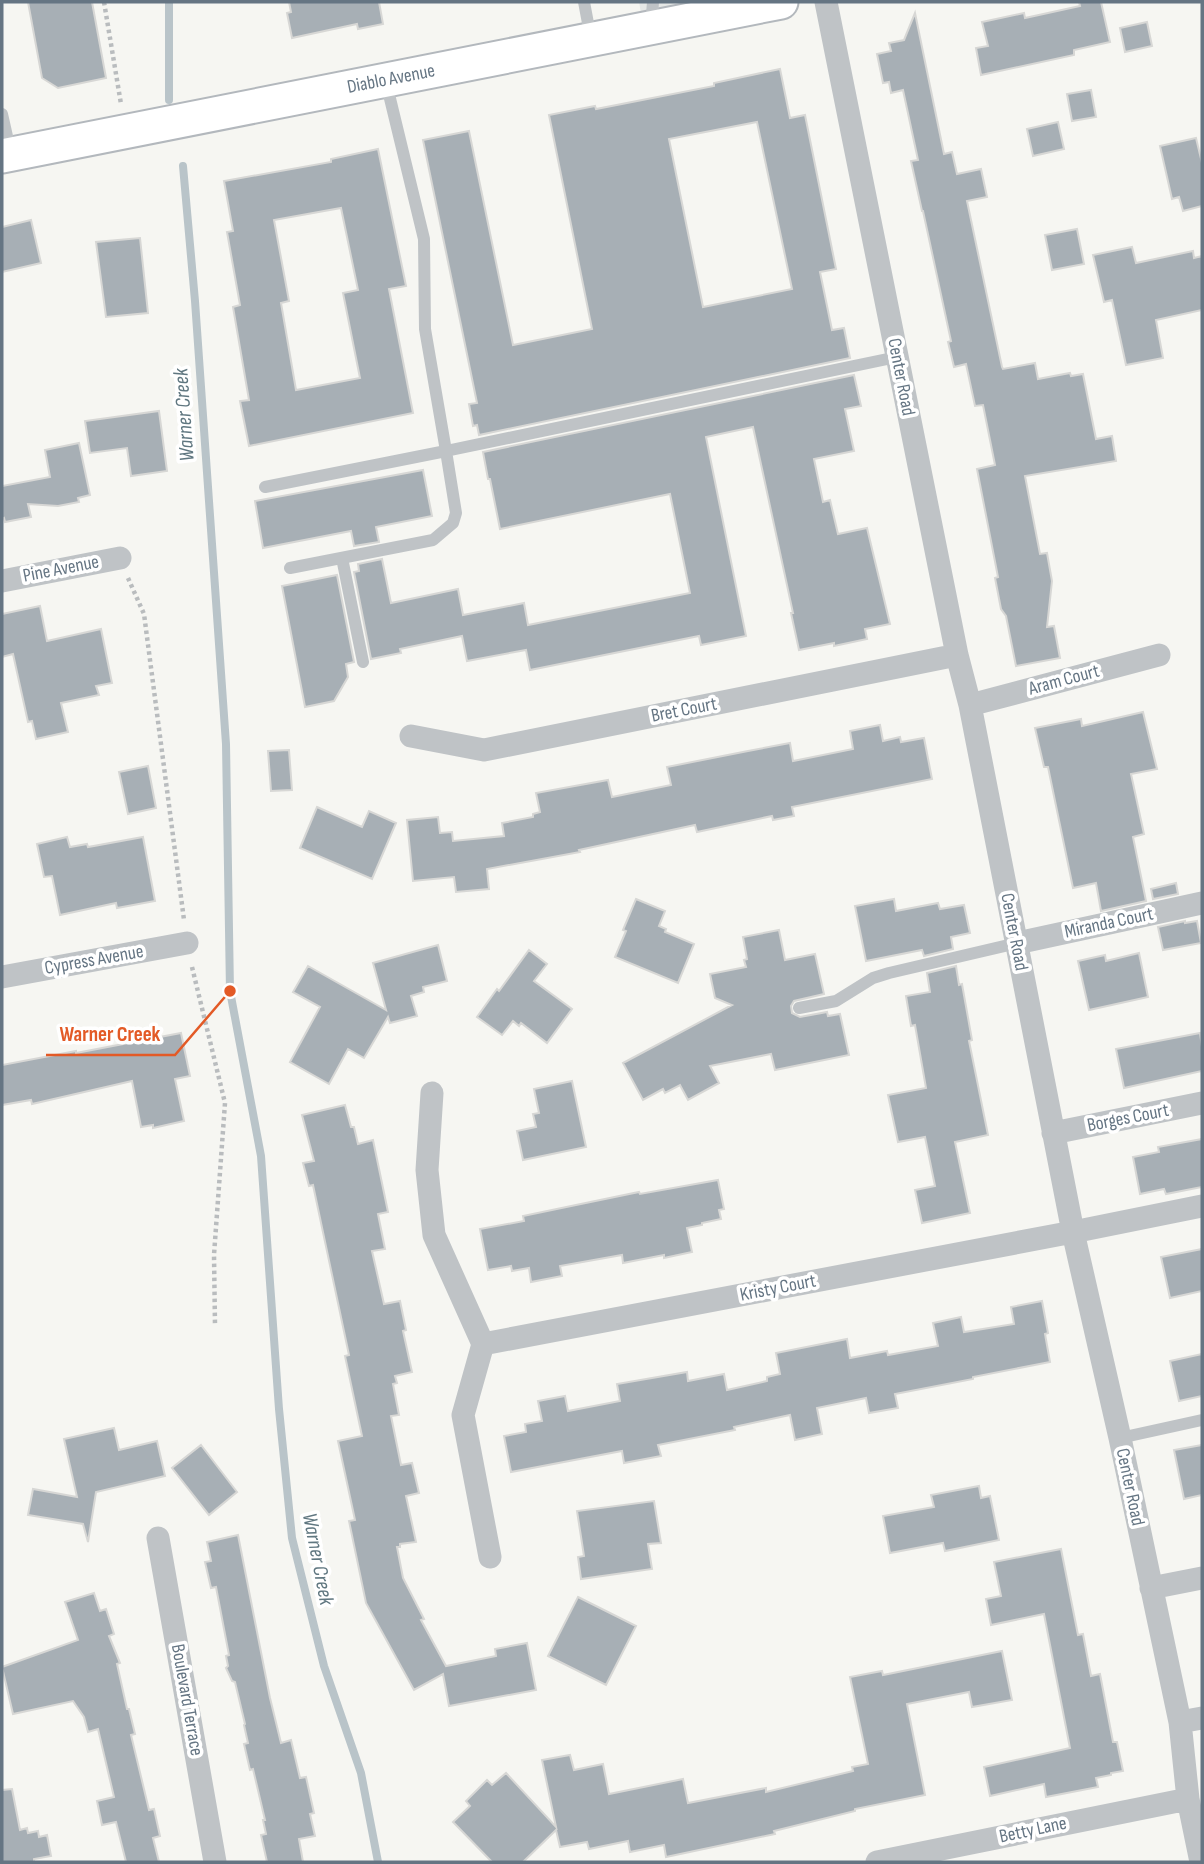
<svg xmlns="http://www.w3.org/2000/svg" width="1204" height="1864" font-family="'Sofia Sans Condensed',sans-serif">
	<style>
		.built { fill: #e6e8e6 }
		.lines { fill: none; stroke-linecap: round; stroke-linejoin: round }
		.stream { stroke: #b9c4c9; stroke-width: 8 }
		.building { fill: #a7afb5; stroke: #d7d7d5; stroke-width: 2; fill-rule: evenodd }
		.secondary-casing { stroke: #b3b8bd; stroke-width: 37 }
		.path { stroke: #b9bcbe; stroke-width: 4.5; stroke-dasharray: 3.5 3.5; stroke-linecap: butt }
		.lane { stroke: #bfc3c6; stroke-width: 12 }
		.street { stroke: #bfc3c6; stroke-width: 23 }
		.secondary { stroke: #fff; stroke-width: 33 }
		.labels { text-anchor: middle; dominant-baseline: central; stroke-width: 7; stroke-linejoin: round; paint-order: stroke }
		.street-label { font-size: 19px; fill: #657583; stroke: #fff }
		.water-label { font-size: 21px; font-style: italic; fill: #607780; stroke: #fff }
		.leader { fill: none; stroke: #e35a26; stroke-width: 2.5 }
		.callout-dot { fill: #e35a26; stroke: #fff; stroke-width: 2.5 }
		.callout-label { font-size: 21px; text-anchor: middle; font-weight: bold; fill: #e35a26; stroke: #fff; stroke-width: 7; stroke-linejoin: round; paint-order: stroke }
	</style>
	<rect width="100%" height="100%" fill="#f6f6f2"/>
	<path class="built" d="M639 2H700L641 13Z"/>
	<g class="lines">
		<path class="stream" d="M169 100V2
			M183 166 195 301 226 744 230 991 261 1156 279 1409 292 1538 324 1666 361 1773 378 1862"/>
	</g>
	<path class="building" d="M28 2H92L106 78 58 88 42 78Z
		M289 2H379L383 24 358 29 357 24 292 38 287 13 291 12Z
		M1079 2H1101L1110 42 1074 50V55L981 75 976 48 988 46 982 22 1024 13 1025 18 1080 6Z
		M915 13 944 154 952 152 957 174 981 169 987 197 967 201 1002 367 1003 369 1035 363 1038 379 1070 373 1071 376 1083 374 1096 439 1112 436 1116 461 1025 476 1040 554 1047 553 1052 581 1047 627 1054 626 1060 658 1016 666 1006 616 1001 609 995 578 998 577 977 469 995 465 983 405 975 406 966 364 954 367 948 342 951 341 923 211H922L911 161 918 160 903 90 891 93 889 82 883 83 877 54 891 51 889 43 904 40Z
		M1147 22 1152 46 1125 52 1120 28Z
		M780 69 790 118 805 115 836 269 820 272 832 330 844 328 850 358 479 435 477 425 473 426 469 404 477 403 423 140 469 131 513 345 592 329 549 115 595 106 596 109 714 86V83ZM757 122 792 289 703 307 669 139Z
		M1091 90 1096 117 1072 121 1067 94Z
		M1058 122 1064 149 1033 156 1027 129Z
		M1196 138 1202 163V206L1183 211 1179 197 1172 199 1160 146Z
		M378 149 406 286 389 289 413 413 249 446 240 401 249 400 233 307 240 305 227 232 233 231 224 181 331 162V159ZM341 208 358 290 343 293 360 378 296 390 281 303 289 301 274 220Z
		M31 220 41 263 2 272V227Z
		M1077 229 1084 264 1052 270 1045 235Z
		M140 238 148 313 106 317 96 242Z
		M1132 247 1136 263 1193 251 1194 258 1202 256V310L1156 320 1163 358 1126 365 1112 300 1104 302 1093 255Z
		M854 375 861 406 845 409 854 451 814 459 823 502 830 500 838 534 867 528 890 624 865 629 867 639 834 646V643L799 650 791 613H793L753 427 706 437 746 636 701 645 699 636 530 670 526 650 467 661 462 636 400 649 401 653 371 659 354 572 359 571 358 564 382 559 391 603 458 589 463 615 524 603 528 625 690 593 670 494 500 529 490 479H488L483 452Z
		M159 411 167 471 131 476 127 448 90 453 85 421Z
		M79 443 90 495 78 498 79 502 58 506 28 504 31 517 5 522 4 518 2 519V486L50 477 45 450Z
		M423 470 432 516 376 527 379 542 354 546 351 531 263 548 255 501Z
		M337 575 354 662 346 664 348 677 334 701 305 707 282 586Z
		M40 606 47 641 101 629 112 683 96 686 99 695 61 703 68 732 36 739 32 721 28 722 13 654 2 657V614Z
		M1143 712 1157 769 1131 774 1144 834 1133 837 1146 901 1101 911 1096 883 1073 888 1048 767H1044L1035 728 1081 719 1082 726Z
		M880 725 883 741 900 737 901 742 924 738 932 779 792 807 794 816 773 820 772 816 697 832 695 825 579 850 580 852 487 869 489 889 456 892 454 877 413 881 407 820 438 817 440 833 452 832 453 841 504 836 502 823 533 817V814L540 812 536 793 608 780 612 797 671 785 667 767 748 751 790 743 793 761 853 749 850 731Z
		M289 750 292 790 271 791 268 751Z
		M148 766 156 808 128 814 119 772Z
		M317 807 362 827 369 811 396 823 372 879 300 848Z
		M67 837 70 847 87 844 88 847 143 837 155 901 117 908 116 903 60 915 52 876 44 877 37 844Z
		M1176 883 1178 894 1153 899 1151 889Z
		M636 899 665 911 659 926 666 929 665 932 694 944 678 983 615 957 626 931 623 930Z
		M894 899 896 911 938 903 940 909 964 905 970 933 951 937 953 949 924 956 922 950 866 961 855 906Z
		M1185 921V923L1197 921 1201 943 1163 950 1158 927Z
		M779 930 785 960 815 954 824 994 794 1001 791 1006 792 1013 800 1017 827 1012 828 1016 840 1014 849 1055 775 1070 771 1054 710 1066 719 1083 688 1100 680 1085 665 1093 663 1089 643 1100 623 1063 732 1005 715 998 710 974 746 967 744 960 747 959 743 937Z
		M438 945 447 981 423 987 424 992 411 996 417 1016 390 1023 388 1017 364 1058 348 1049 329 1084 290 1062 320 1007 293 992 308 966 386 1010 373 963Z
		M529 950 547 964 534 981 572 1009 547 1043 521 1023 519 1026 513 1021 502 1035 477 1017 497 989 499 991Z
		M1139 953 1148 997 1089 1010 1078 961 1105 955 1106 961Z
		M956 966 959 985 962 984 972 1040 969 1041 988 1135 955 1142 970 1213 922 1223 915 1190 935 1186 925 1137 898 1142 888 1095 926 1088 915 1025 911 1026 906 996 930 992 927 973Z
		M181 1033 190 1076 175 1079 184 1121 153 1128V1125L141 1127 132 1081 32 1104 31 1100 2 1105V1065L76 1051V1053Z
		M1200 1033 1202 1047V1071L1124 1088 1116 1049Z
		M572 1081 586 1147 523 1160 517 1131 536 1127 533 1114 539 1113 534 1089Z
		M345 1105 351 1127H354L358 1144 373 1140 388 1212 378 1214 385 1249 372 1251 384 1304 400 1301 406 1330 403 1331 412 1372 395 1376 397 1383 393 1384 399 1415 391 1416 401 1465 412 1463 419 1493 406 1496 416 1542 400 1544V1547H397L403 1578 424 1619 421 1620 446 1666 496 1656 495 1649 527 1643 536 1690 449 1706 443 1674 414 1690 366 1603 349 1521 355 1520 338 1441 362 1436 345 1356 349 1355 313 1185 309 1186 303 1163 314 1161 302 1115Z
		M1202 1139V1187L1166 1194 1164 1189 1140 1194 1133 1157 1159 1152 1158 1147Z
		M718 1180 724 1209 719 1210 721 1219 702 1223V1225L687 1228 692 1252 664 1258V1255L623 1263 622 1255 560 1266 562 1276 531 1282 529 1268 512 1271 511 1266 488 1270 480 1229 524 1221 523 1216 576 1205 639 1192 640 1194Z
		M1202 1249V1291L1170 1298 1161 1257Z
		M1042 1301 1048 1333 1045 1334 1050 1362 973 1377V1379L895 1394 898 1408 869 1413 866 1398 817 1408 822 1434 795 1440 790 1415 734 1427 735 1430 658 1445 661 1456 624 1463 622 1451 511 1472 504 1436 526 1432 525 1424 542 1421 538 1401 565 1396 568 1411 620 1401 617 1384 687 1372 688 1381 724 1374 727 1390 767 1381V1377L780 1374 776 1353 847 1339 850 1358 887 1351 888 1355 938 1346 933 1323 961 1317 964 1332 1014 1324 1011 1307Z
		M1202 1354V1396L1179 1401 1170 1361Z
		M114 1428 119 1450 157 1441 165 1476 96 1492 88 1542 83 1524 28 1515 33 1489 77 1497 64 1439Z
		M201 1445 237 1492 209 1515 172 1468Z
		M1202 1445V1495L1184 1499 1174 1450Z
		M979 1486 981 1498 990 1496 999 1540 945 1551 943 1543 890 1553 883 1516 934 1507 931 1495Z
		M654 1501 661 1543 648 1544 652 1569 581 1579 578 1557 584 1556 577 1511Z
		M238 1535 270 1698 281 1743 291 1740 300 1778 306 1777 314 1813 310 1814 315 1836 299 1839 303 1862H267L261 1835 266 1834 263 1820H265L253 1769 250 1770 244 1744 248 1743 244 1725 245 1724 235 1682 232 1681 226 1668 228 1666 226 1656 229 1655 216 1587 211 1588 205 1562 211 1561 207 1542Z
		M1061 1549 1078 1635 1083 1634 1091 1676 1100 1674 1113 1742H1117L1123 1771 1111 1773V1775L1096 1778 1098 1787 1046 1797 1044 1784 990 1796 984 1767 1070 1748 1044 1614 991 1625 986 1599 1001 1596 994 1562Z
		M94 1593 100 1611 106 1609 114 1634 109 1636 120 1663 117 1664 127 1709H129L135 1734 131 1735 149 1810 154 1809 160 1836 153 1838 159 1862H126L116 1822 102 1825 97 1801 114 1797 98 1729 88 1732 84 1717 73 1701 13 1714 2 1667 78 1640 65 1602Z
		M578 1597 636 1626 606 1685 548 1656Z
		M1002 1651 1012 1700 972 1707 969 1692 907 1704 925 1795 855 1809V1811L774 1831 775 1834 666 1857 664 1845 630 1852 628 1841 589 1849 587 1842 560 1847 556 1830 523 1862H492L453 1822 470 1806 466 1801 487 1780 492 1785 506 1773 556 1827 542 1760 570 1755 574 1770 603 1764 609 1794 683 1779 688 1803 766 1788V1792L853 1771 852 1767 868 1764 850 1677 882 1671 883 1675Z
		M12 1789 20 1830 27 1828 28 1833 38 1831 39 1837 47 1835 51 1856 34 1859V1862H2V1790Z"/>
	<g class="lines">
		<defs>
			<path id="secondary" d="M2 156 781 2"/>
		</defs>
		<use href="#secondary" class="secondary-casing"/>
		<path class="path" d="M104 2 121 104
			M128 578 144 614 184 920
			M192 967 225 1103 214 1255 215 1326"/>
		<path class="lane" d="M584 2 591 39
			M651 27 653 2
			M386 82 424 239 425 329 446 451 897 357
			M2 114 11 154
			M265 487 446 451 456 513 453 523 433 540 290 568
			M342 558 363 662
			M799 1008 836 1001 873 978 889 973 1017 943
			M1120 1438 1202 1420"/>
		<path class="street" d="M826 2 957 655 970 705 1073 1232 1120 1438 1180 1722 1188 1799 1201 1862
			M2 581 120 558
			M970 705 1159 655
			M411 736 484 750 957 655
			M1017 943 1202 903
			M2 977 187 943
			M432 1093 427 1170 434 1235 483 1344 463 1415 490 1557
			M1053 1133 1202 1103
			M483 1344 1073 1232 1202 1206
			M158 1538 215 1862
			M1151 1588 1202 1578
			M1180 1722 1202 1718
			M877 1862 1188 1799"/>
		<use href="#secondary" class="secondary"/>
	</g>
	<g class="labels">
		<g class="street-label">
			<text transform="translate(391 79) rotate(-11)">Diablo Avenue</text>
			<text transform="translate(901 377) rotate(79)">Center Road</text>
			<text transform="translate(61 569) rotate(-11)">Pine Avenue</text>
			<text transform="translate(1064 680) rotate(-15)">Aram Court</text>
			<text transform="translate(684 710) rotate(-11)">Bret Court</text>
			<text transform="translate(1109 923) rotate(-12)">Miranda Court</text>
			<text transform="translate(1014 932) rotate(79)">Center Road</text>
			<text transform="translate(94 960) rotate(-10)">Cypress Avenue</text>
			<text transform="translate(1128 1118) rotate(-11)">Borges Court</text>
			<text transform="translate(778 1288) rotate(-11)">Kristy Court</text>
			<text transform="translate(1130 1487) rotate(78)">Center Road</text>
			<text transform="translate(187 1700) rotate(80)">Boulevard Terrace</text>
			<text transform="translate(1033 1830) rotate(-12)">Betty Lane</text>
		</g>
		<g class="water-label">
			<text transform="translate(184 415) rotate(-94)">Warner Creek</text>
			<text transform="translate(318 1559) rotate(79)">Warner Creek</text>
		</g>
	</g>
	<path class="leader" d="M230 991L175 1055H46"/>
	<circle class="callout-dot" cx="230" cy="991" r="7"/>
	<g class="callout-label">
		<text x="110" y="1041">Warner Creek</text>
	</g>
	<rect width="1204" height="1864" fill="none" stroke="#657583" stroke-width="7"/>
</svg>
